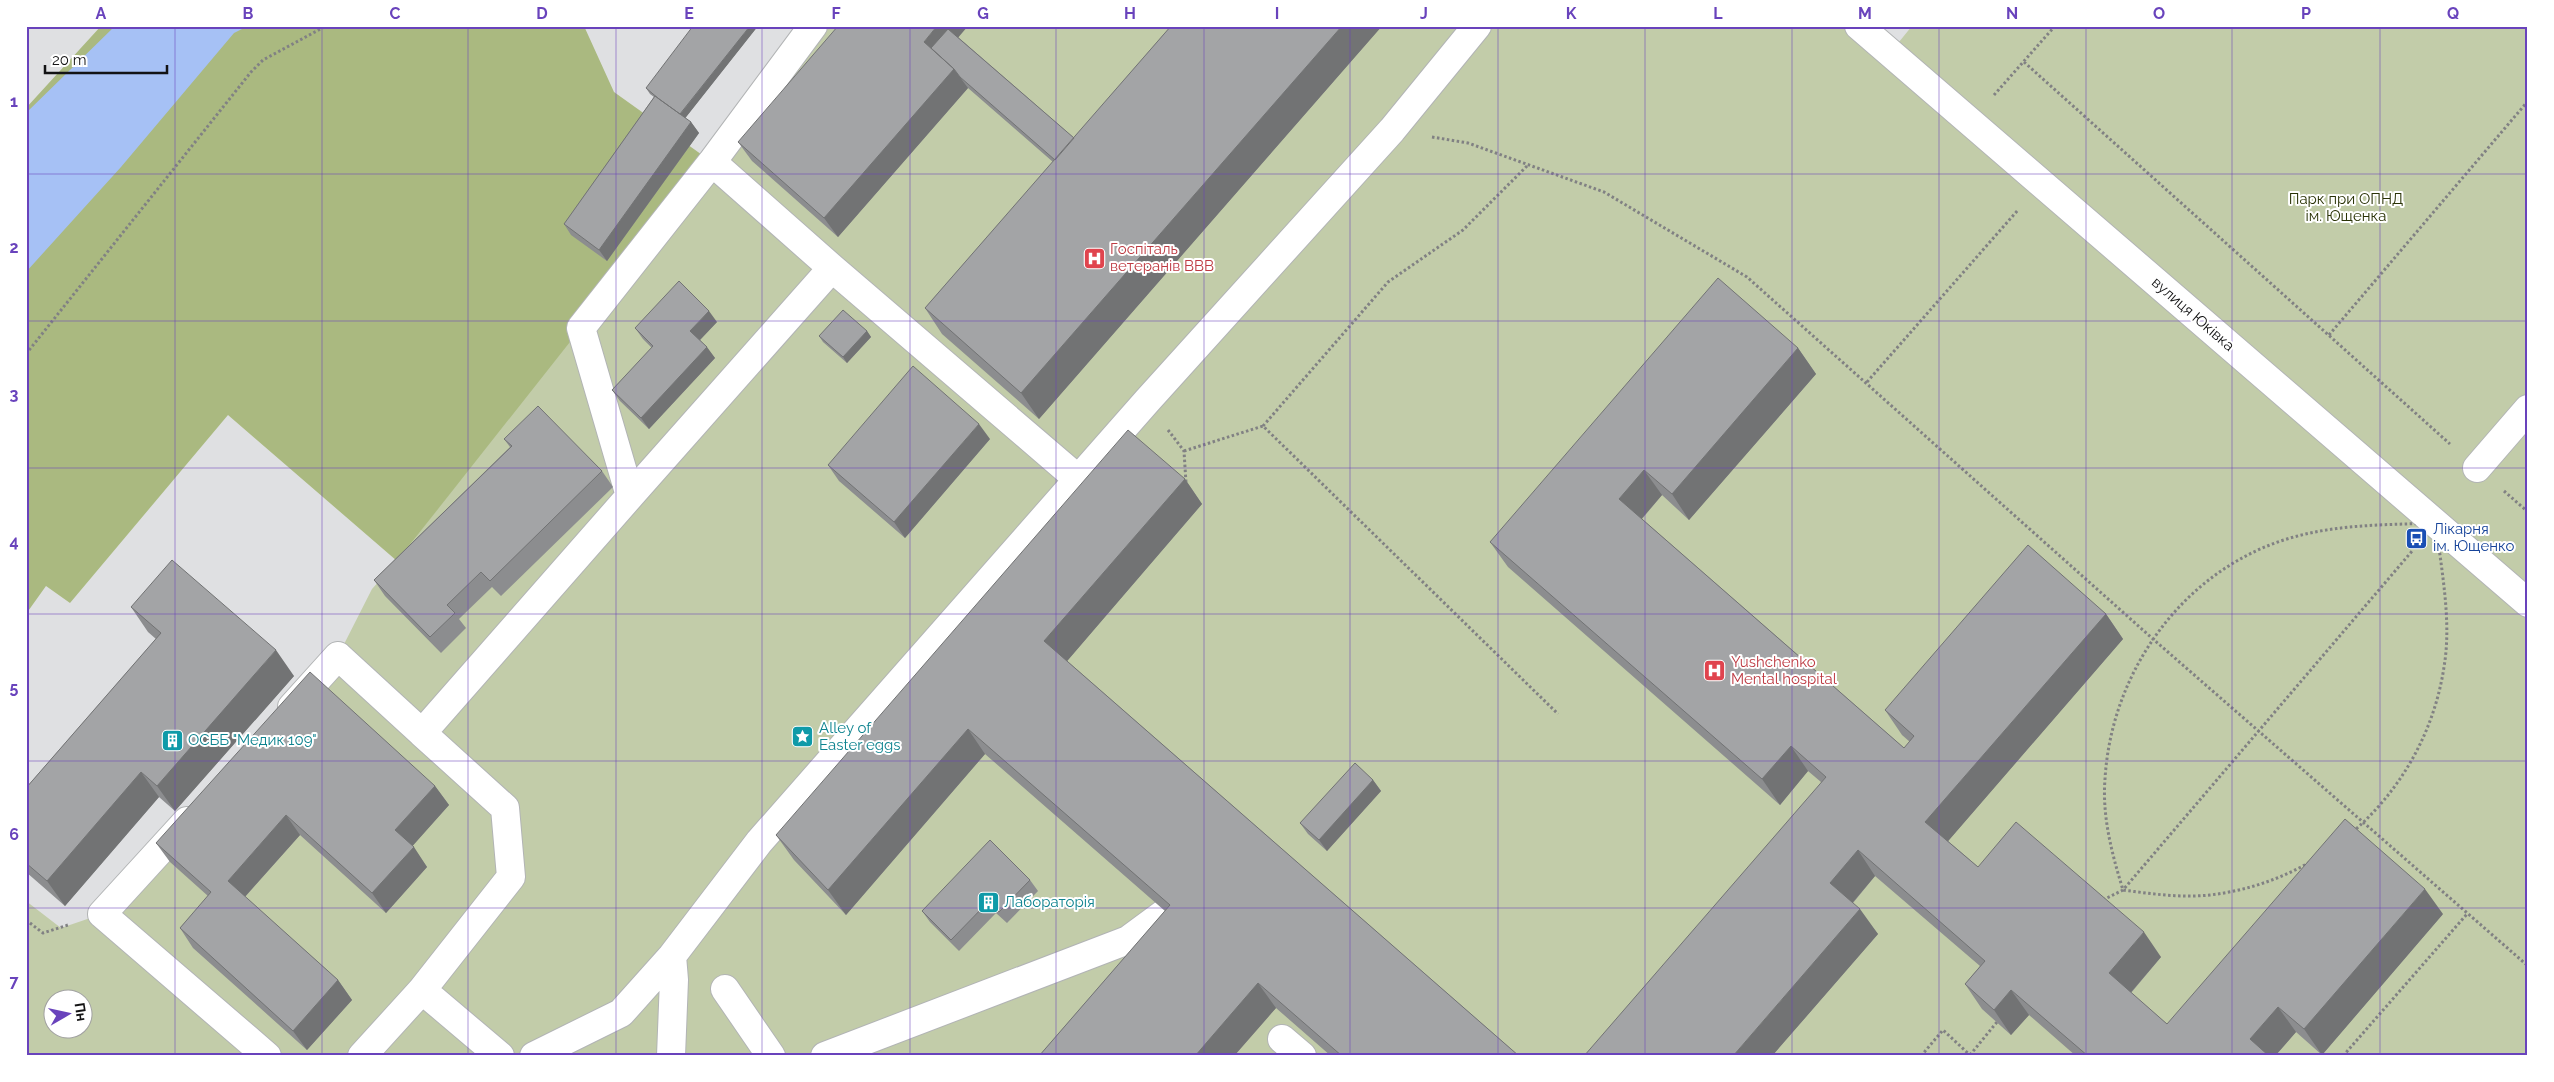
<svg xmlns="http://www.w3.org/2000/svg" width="2554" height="1082" font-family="Raleway,sans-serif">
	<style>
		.green { fill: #c2cca9; fill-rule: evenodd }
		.forest { fill: #aab980 }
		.water { fill: #a6c1f5 }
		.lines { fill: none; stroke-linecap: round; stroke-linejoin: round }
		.minor-casing { stroke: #b2b4b5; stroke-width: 30 }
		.path { stroke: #818183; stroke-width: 3; stroke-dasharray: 2.5 2.5; stroke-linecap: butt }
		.minor { stroke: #fff; stroke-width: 28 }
		.wall { fill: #8c8d8f }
		.shaded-wall { fill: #727374 }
		.building { fill: #a3a4a6; stroke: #727374 }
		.grid { fill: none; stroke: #6943bc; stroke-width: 1; stroke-opacity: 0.55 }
		.labels { text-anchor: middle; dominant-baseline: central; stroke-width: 4; stroke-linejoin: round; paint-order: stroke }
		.park-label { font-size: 15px; fill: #293205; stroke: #fff }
		.health-label { font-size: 15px; fill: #be3a42; stroke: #fff; text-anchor: start }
		.street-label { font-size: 15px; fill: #131314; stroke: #fff }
		.transit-label { font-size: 15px; fill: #164399; stroke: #fff; text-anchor: start }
		.culture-label { font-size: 15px; fill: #0d838f; stroke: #fff; text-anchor: start }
		.neatline { fill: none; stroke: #6943bc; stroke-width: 2 }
		.grid-label { font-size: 16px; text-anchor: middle; font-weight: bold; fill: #6943bc }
	</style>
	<rect width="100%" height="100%" fill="#dfe0e2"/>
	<path class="green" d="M813 26H1858L1890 53 1912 26H2528V1056H26V901L61 928 102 914 338 656 372 589 397 561ZM52 1000H82V1030H52Z"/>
	<path class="forest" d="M101 26H584L614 92 712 162 397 561 228 415 70 603 46 586 26 614V108Z"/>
	<path class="water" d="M115 26H248L234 33 121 167 26 272V113Z"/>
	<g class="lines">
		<defs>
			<path id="minor" d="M1859 26 2528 603
				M712 162 832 268 1078 479
				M2477 468 2528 409
				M630 496 832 268
				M292 707 338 656 422 733
				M187 821 102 914 267 1056
				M725 989 771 1056
				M422 990 500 1056
				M1282 1039 1302 1056
				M362 1056 422 990 511 877 505 808 422 733 630 496 581 328 712 162 813 26
				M534 1056 621 1013 672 956 759 842 1147 401 1392 130 1477 26
				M671 1056 674 980 672 956
				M825 1056 1128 940 1166 912"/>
		</defs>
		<use href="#minor" class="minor-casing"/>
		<path class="path" d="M2024 62 2450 444
			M1994 95 2055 26
			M1432 137 1468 143 1604 192 1747 277 2153 639 2528 966
			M2329 335 2528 101
			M26 354 251 72 263 60 326 26
			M1867 382 2018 210
			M1263 426 1388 282 1463 230 1528 165
			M1168 430 1184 451 1186 483
			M1184 451 1263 426 1558 714
			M2504 491 2528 512
			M2436 523C2441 570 2452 620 2444 667 2426 786 2330 881 2210 895 2181 898 2152 894 2123 890 2112 854 2102 817 2105 779 2111 676 2177 579 2275 543 2327 524 2381 525 2436 523Z
			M2103 900 2123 890 2413 550
			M26 920 43 933 68 925
			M1970 1055 1997 1022
			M1921 1056 1943 1030 1971 1056
			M2343 1056 2467 914"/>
		<use href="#minor" class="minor"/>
	</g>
	<path class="wall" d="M758 26 685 118 691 122 699 133 607 261 571 235 564 224 654 97 650 94 646 88Z
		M1171 26H1382L1039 419 942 334 925 308 1053 162 968 88 838 237 752 161 738 142 958 37 1074 138Z
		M717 322 700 340 715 358 649 429 620 401 612 390 652 348 643 339 635 328Z
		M867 331 871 337 847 363 823 342 819 336Z
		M1798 348 1816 374 1689 520 1662 495 1642 519 1904 748 1910 742 1902 735 1885 710 2106 614 2123 639 1948 841 1978 867 2161 957 2131 993 2167 1024 2443 914 2322 1055 2296 1032 2275 1056H2076L2029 1015 2011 1035 1982 1009 1965 984 1980 966 1875 876 1853 903 1878 934 1772 1056 1821 782 1808 771 1780 805 1508 567 1490 542Z
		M504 439 602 471 613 487 501 596 492 587 459 619 466 628 441 653 385 596 374 580 510 447Z
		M990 439 905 538 839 481 828 465Z
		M1185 479 1202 504 1067 661 1519 1056H1331L1276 1008 1234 1056H1039L1165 911 985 754 846 915 794 860 776 835Z
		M131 607 294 676 175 811 159 797 65 906 26 872V788L156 639 148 632Z
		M1373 780 1381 791 1327 851 1308 834 1300 823Z
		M435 786 449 805 412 846 427 867 386 913 300 835 245 897 338 980 352 1000 307 1050 193 948 180 928 208 896 170 862 156 843Z
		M1030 880 1038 891 1007 923 996 913 959 951 930 922 922 911Z"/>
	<path class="shaded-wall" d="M750 26H758L683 121 679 116Z
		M937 26H968L940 59 924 42Z
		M1342 26H1382L1039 419 1021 393Z
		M954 69 968 88 838 237 824 218Z
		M691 122 699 133 607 261 599 250Z
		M709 311 717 322 698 342 690 331Z
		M867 331 871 337 847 363 843 357Z
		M707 347 715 358 649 429 641 418Z
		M1798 348 1816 374 1689 520 1672 494Z
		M979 424 990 439 905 538 894 522Z
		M1644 470 1662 495 1637 524 1619 499Z
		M1185 479 1202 504 1062 667 1044 641Z
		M2106 614 2123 639 1943 847 1925 822Z
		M276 650 294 676 175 811 157 786Z
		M968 729 985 754 846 915 828 890Z
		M1791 746 1808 771 1780 805 1762 779Z
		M141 772 159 797 65 906 47 881Z
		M1373 780 1381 791 1327 851 1319 840Z
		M435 786 449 805 409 850 395 830Z
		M286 815 300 835 241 901 228 881Z
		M414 847 427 867 386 913 372 893Z
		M1858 850 1875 876 1848 908 1830 883Z
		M2425 889 2443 914 2322 1055 2304 1029Z
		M1860 909 1878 934 1772 1056H1733Z
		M2144 932 2161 957 2126 998 2109 973Z
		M338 980 352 1000 307 1050 293 1031Z
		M1258 983 1276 1008 1234 1056H1195Z
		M2011 990 2029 1015 2011 1035 1994 1010Z
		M2278 1007 2296 1032 2275 1056H2262L2250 1039Z"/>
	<path class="building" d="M693 26H750L680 114 659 99 646 88Z
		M838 26H937L924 42 954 69 824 218 738 142Z
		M1171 26H1342L1021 393 925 308Z
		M948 29 1074 138 1055 160 960 77 954 69 931 48Z
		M655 96 691 122 599 250 564 224Z
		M1718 278 1798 348 1672 494 1644 470 1619 499 1904 748 1914 736 1885 710 2028 545 2106 614 1925 822 1978 867 2016 822 2144 932 2109 973 2167 1024 2345 819 2425 889 2304 1029 2278 1007 2250 1039 2269 1056H2088L2011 990 1994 1010 1965 984 1985 961 1858 850 1830 883 1860 909 1733 1056H1584L1826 777 1791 746 1762 779 1490 542Z
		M679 281 709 311 690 331 707 347 641 418 612 390 653 346 635 328Z
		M843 310 867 331 843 357 819 336Z
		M913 366 979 424 894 522 828 465Z
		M538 406 602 471 490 581 481 572 447 605 455 613 430 637 374 580 512 446 504 439Z
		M1128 430 1185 479 1044 641 1519 1056H1342L1258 983 1195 1056H1039L1170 905 968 729 828 890 776 835Z
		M172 560 276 650 157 786 141 772 47 881 26 863V788L161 633 131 607Z
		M310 672 435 786 395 830 414 847 372 893 286 815 228 881 338 980 293 1031 180 928 211 892 156 843Z
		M1355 763 1373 780 1319 840 1300 823Z
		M990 840 1030 880 999 912 988 902 951 940 922 911Z"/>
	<path class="grid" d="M175 26V1056M322 26V1056M468 26V1056M616 26V1056M762 26V1056M910 26V1056M1056 26V1056M1204 26V1056M1350 26V1056M1498 26V1056M1645 26V1056M1792 26V1056M1939 26V1056M2086 26V1056M2232 26V1056M2380 26V1056M26 174H2528M26 321H2528M26 468H2528M26 614H2528M26 761H2528M26 908H2528"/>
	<defs>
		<symbol id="hospital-square" viewBox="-11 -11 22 22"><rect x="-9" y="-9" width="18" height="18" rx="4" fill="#e0444e" stroke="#fff"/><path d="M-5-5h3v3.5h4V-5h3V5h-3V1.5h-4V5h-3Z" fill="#fff"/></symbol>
		<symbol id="bus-square" viewBox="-11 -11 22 22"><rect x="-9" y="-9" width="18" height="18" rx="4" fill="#1a4fb4" stroke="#fff"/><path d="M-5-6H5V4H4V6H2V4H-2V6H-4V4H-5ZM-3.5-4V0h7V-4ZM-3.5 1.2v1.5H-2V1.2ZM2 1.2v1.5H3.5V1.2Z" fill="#fff"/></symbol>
		<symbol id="sight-square" viewBox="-11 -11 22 22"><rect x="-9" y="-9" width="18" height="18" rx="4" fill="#0f9aa8" stroke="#fff"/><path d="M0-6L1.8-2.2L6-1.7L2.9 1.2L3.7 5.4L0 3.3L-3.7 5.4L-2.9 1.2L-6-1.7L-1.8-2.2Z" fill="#fff"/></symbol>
		<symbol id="building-square" viewBox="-11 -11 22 22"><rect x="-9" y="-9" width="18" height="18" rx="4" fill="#0f9aa8" stroke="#fff"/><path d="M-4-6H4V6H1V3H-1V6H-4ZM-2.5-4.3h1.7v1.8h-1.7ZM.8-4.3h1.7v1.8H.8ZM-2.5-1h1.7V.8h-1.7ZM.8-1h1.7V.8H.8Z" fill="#fff"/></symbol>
	</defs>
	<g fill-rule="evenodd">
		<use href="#hospital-square" x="1082" y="246" width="25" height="25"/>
		<use href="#bus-square" x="2404" y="526" width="25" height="25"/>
		<use href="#hospital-square" x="1702" y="658" width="25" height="25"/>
		<use href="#sight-square" x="790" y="724" width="25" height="25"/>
		<use href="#building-square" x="160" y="728" width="25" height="25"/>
		<use href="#building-square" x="976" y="890" width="25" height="25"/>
	</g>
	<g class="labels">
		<g class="park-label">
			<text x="2346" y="199">Парк при ОПНД<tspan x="2346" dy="17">ім. Ющенка</tspan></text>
		</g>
		<g class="health-label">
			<text x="1110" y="249">Госпіталь<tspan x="1110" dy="17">ветеранів ВВВ</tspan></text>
			<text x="1731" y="662">Yushchenko<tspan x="1731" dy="17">Mental hospital</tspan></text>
		</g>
		<g class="street-label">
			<text transform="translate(2193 314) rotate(41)">вулиця Юківка</text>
		</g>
		<g class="transit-label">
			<text x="2433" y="529">Лікарня<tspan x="2433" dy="17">ім. Ющенко</tspan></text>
		</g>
		<g class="culture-label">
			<text x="819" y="728">Alley of<tspan x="819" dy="17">Easter eggs</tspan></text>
			<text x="188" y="740">ОСББ "Медик 109"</text>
			<text x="1004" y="902">Лабораторія</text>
		</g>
	</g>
	<rect width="2554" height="1082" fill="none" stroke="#ffffff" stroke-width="55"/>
	<g transform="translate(68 1014) rotate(81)"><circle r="24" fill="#ffffff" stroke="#a1a1a1"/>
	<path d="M0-4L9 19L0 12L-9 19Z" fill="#6943bc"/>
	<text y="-8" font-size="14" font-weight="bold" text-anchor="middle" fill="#131314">Пн</text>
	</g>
	<path d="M45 65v8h122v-8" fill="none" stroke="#131314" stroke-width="2.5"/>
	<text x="52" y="65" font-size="15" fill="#131314" stroke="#ffffff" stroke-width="4" paint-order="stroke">20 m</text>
	<rect x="28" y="28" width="2498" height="1026" class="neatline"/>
	<g class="grid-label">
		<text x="101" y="19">A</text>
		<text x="248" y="19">B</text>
		<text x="395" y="19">C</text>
		<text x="542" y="19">D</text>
		<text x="689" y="19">E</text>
		<text x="836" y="19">F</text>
		<text x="983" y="19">G</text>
		<text x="1130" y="19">H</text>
		<text x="1277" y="19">I</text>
		<text x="1424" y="19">J</text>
		<text x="1571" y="19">K</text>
		<text x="1718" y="19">L</text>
		<text x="1865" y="19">M</text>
		<text x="2012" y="19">N</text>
		<text x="2159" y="19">O</text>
		<text x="2306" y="19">P</text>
		<text x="2453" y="19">Q</text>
		<text x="14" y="107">1</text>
		<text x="14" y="253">2</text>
		<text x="14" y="400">3</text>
		<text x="14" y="547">4</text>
		<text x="14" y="693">5</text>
		<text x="14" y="840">6</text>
		<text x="14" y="987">7</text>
	</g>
</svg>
